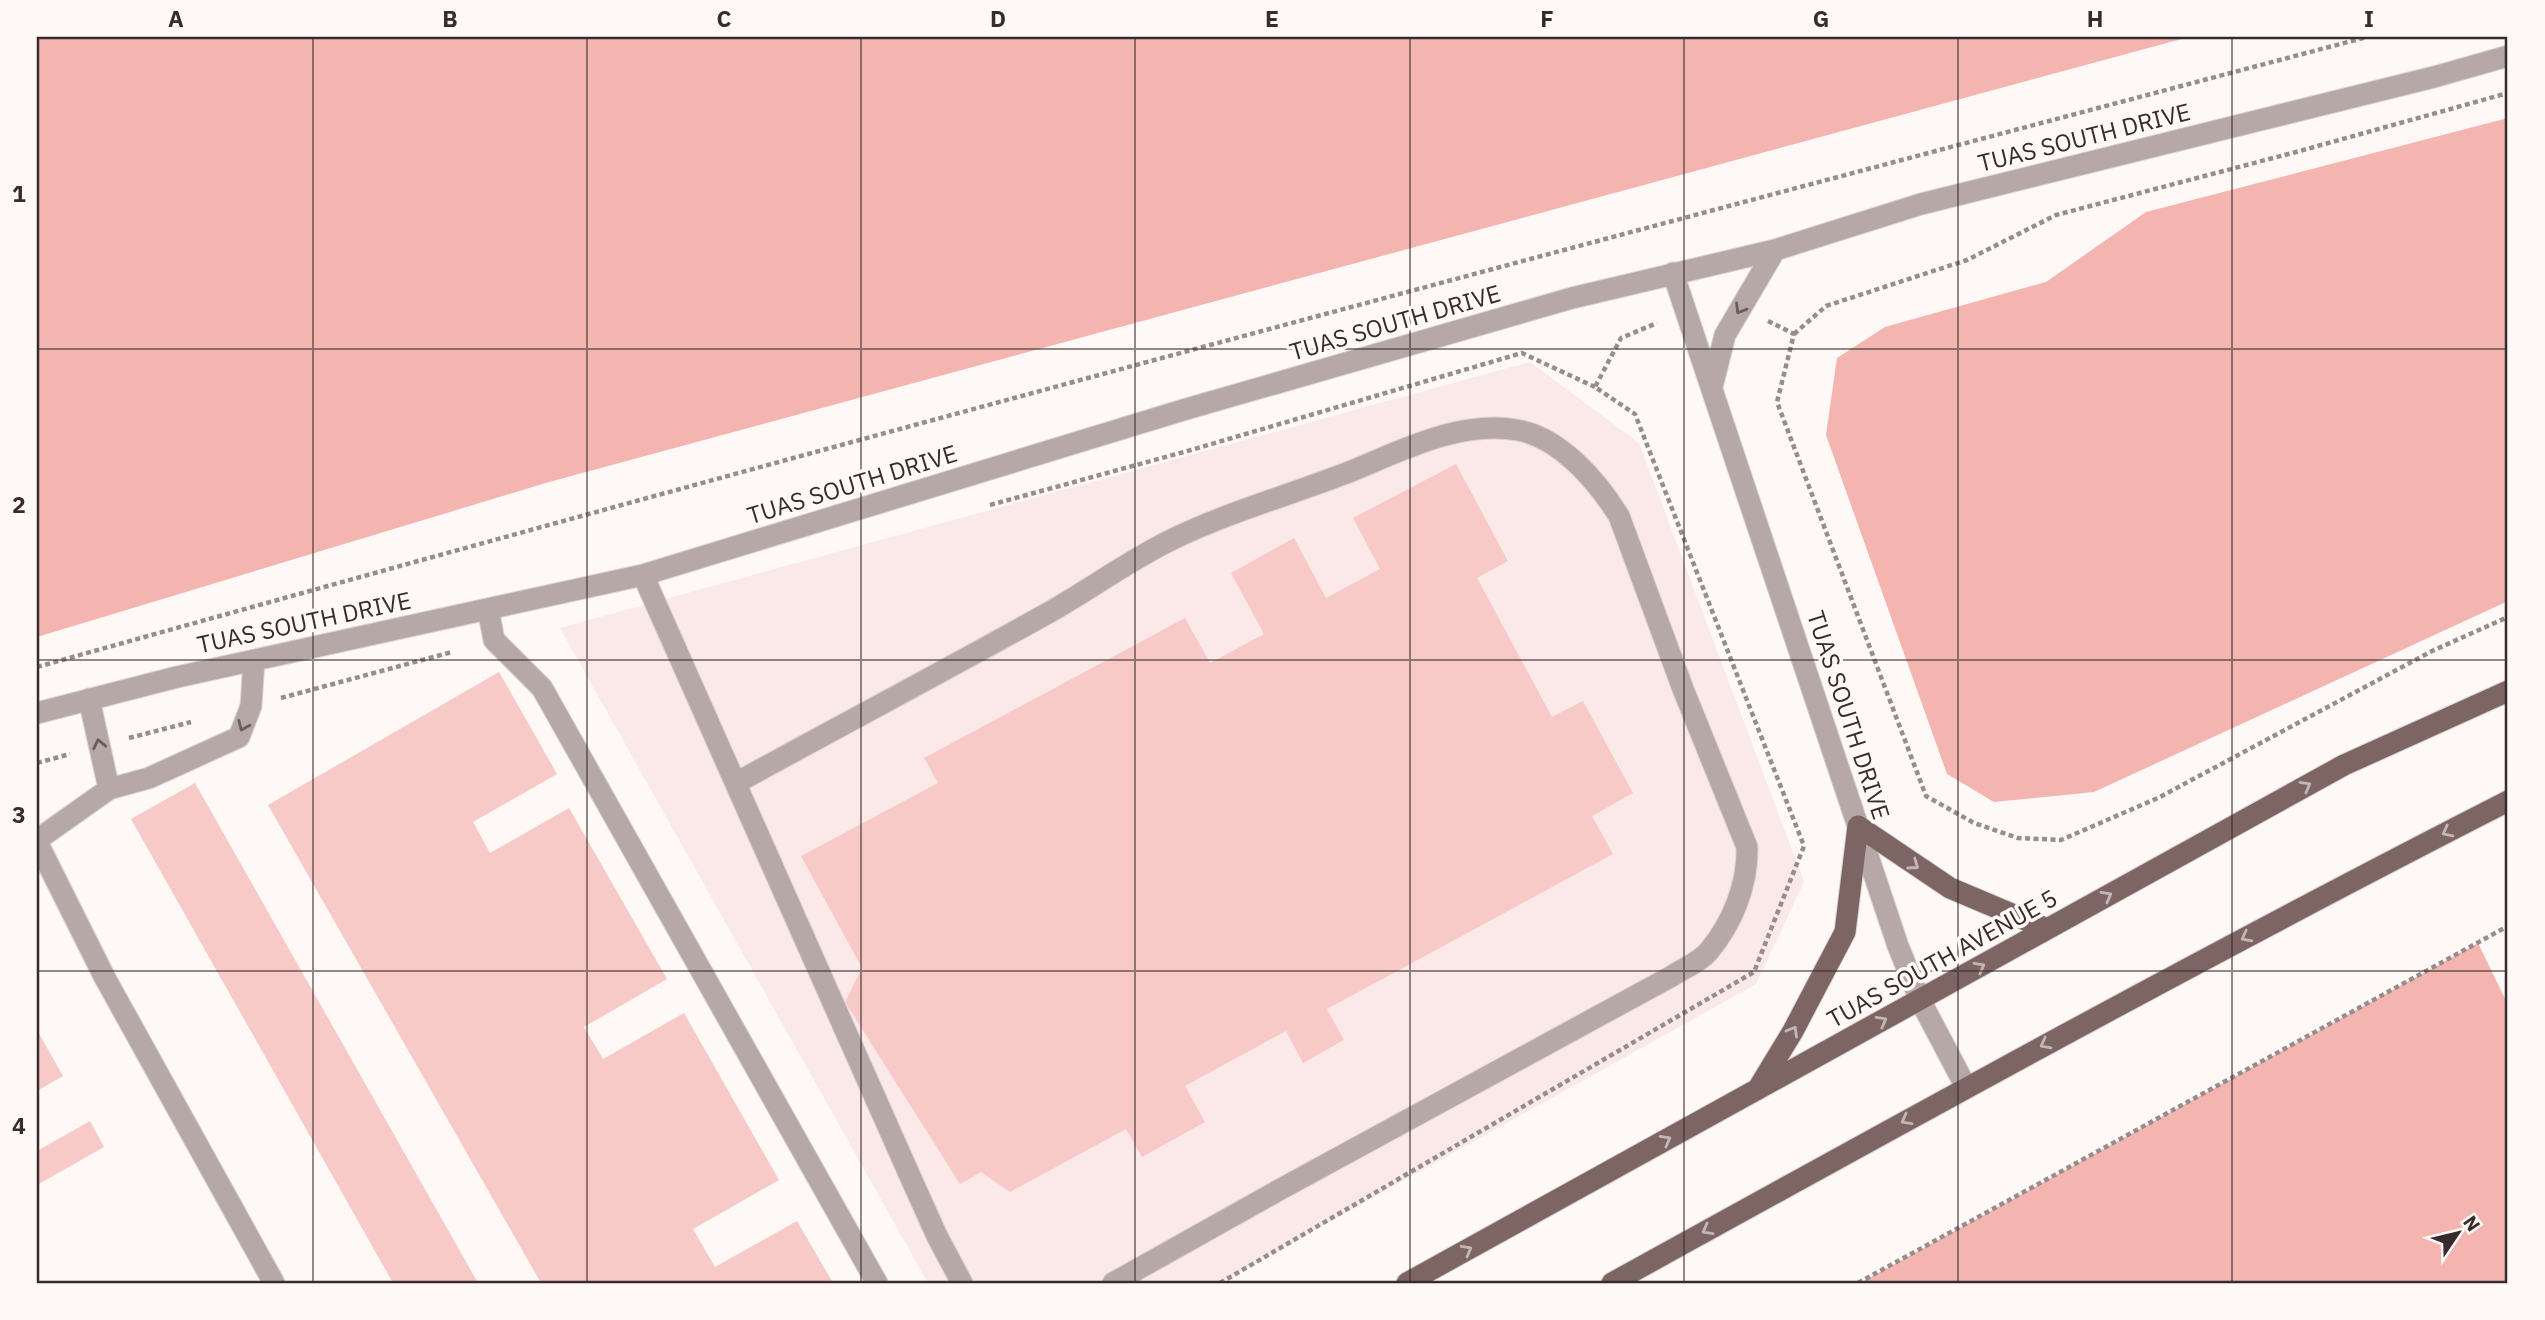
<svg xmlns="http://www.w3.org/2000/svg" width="2545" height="1320" font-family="'IBM Plex Sans',sans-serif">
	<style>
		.built { fill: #fae9e8 }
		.green { fill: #f4b5b1 }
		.building { fill: #f8cac7 }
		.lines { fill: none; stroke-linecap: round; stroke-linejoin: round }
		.minor-casing { stroke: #dad3d2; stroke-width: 23 }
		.major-casing { stroke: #dad3d2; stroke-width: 23 }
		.path { stroke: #968e8d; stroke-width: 4.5; stroke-dasharray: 5 3.5; stroke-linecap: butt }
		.minor { stroke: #b6a8a7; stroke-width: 21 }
		.major { stroke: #7c6563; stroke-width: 21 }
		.oneway { stroke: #6a5e5d }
		.oneway2 { stroke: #c4b6b4 }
		.grid { fill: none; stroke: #372c2b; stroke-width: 2; stroke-opacity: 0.55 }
		.labels { text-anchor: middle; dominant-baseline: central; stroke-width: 7; stroke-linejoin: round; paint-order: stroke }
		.street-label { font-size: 24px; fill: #372c2b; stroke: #fef8f7 }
		.neatline { fill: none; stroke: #372c2b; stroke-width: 2.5 }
		.grid-label { font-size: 23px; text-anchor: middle; font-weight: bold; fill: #372c2b }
	</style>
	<rect width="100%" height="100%" fill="#fef8f7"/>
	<path class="built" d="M1530 362 1639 443 1804 882 1756 984 1220 1283H928L560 628Z"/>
	<path class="green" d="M46 37H2189L549 482 37 637V39Z
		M2508 118V601L2094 792 1994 802 1947 774 1826 435 1837 358 1885 327 2046 282 2146 212Z
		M2478 943 2508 1005V1283H1860Z"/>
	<path class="building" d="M1456 464 1508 561 1477 578 1552 717 1583 701 1633 793 1592 816 1613 854 1327 1009 1344 1040 1303 1063 1286 1031 1185 1086 1205 1122 1142 1157 1126 1129 1010 1192 981 1172 960 1184 845 1002 862 968 801 856 938 783 924 758 1185 618 1210 663 1264 634 1231 573 1294 538 1326 598 1380 569 1353 518Z
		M499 672 557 774 473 822 490 853 569 808 667 979 584 1027 603 1059 684 1013 779 1180 693 1229 715 1267 797 1221 833 1283H541L268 805Z
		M195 783 478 1283H393L131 819Z
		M37 1030 63 1076 37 1091Z
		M90 1121 104 1147 37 1185V1151Z"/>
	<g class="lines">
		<defs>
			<path id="minor" d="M1673 273 1898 946 1920 1000 1966 1087
				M1712 387 1725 335 1775 250
				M643 575 914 1185 937 1236 962 1283
				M488 609 494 640 542 688 877 1283
				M89 699 109 789
				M37 713 177 677 643 575 1183 410 1572 298 1775 250 1921 204 2434 77 2508 56
				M736 783C840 726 944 671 1048 613 1089 590 1128 561 1171 540 1228 512 1290 495 1349 472 1401 451 1459 420 1517 430 1560 437 1597 481 1619 516L1683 689 1747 847C1748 884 1733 922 1709 951 1700 962 1684 968 1672 976L1279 1190 1113 1283
				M37 840 109 789 149 778 239 737 251 706 254 660
				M37 842 105 978 274 1283"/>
			<path id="major" d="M1759 1087 1793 1031 1845 932 1858 826 1950 888 2047 929
				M1407 1283 2344 765 2508 691
				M1612 1283C1909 1119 2206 955 2508 801"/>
		</defs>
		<use href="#minor" class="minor-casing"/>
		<use href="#major" class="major-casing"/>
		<path class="path" d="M1768 321 1794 334 1777 402 1926 796 1974 823 2018 838 2061 840 2158 798 2432 651 2508 617
			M1794 334 1826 306 1967 260 2056 215 2296 152 2508 93
			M990 505 1191 450 1522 353 1595 387
			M37 667C812 450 1589 242 2367 37
			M281 698 452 652
			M129 738 191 722
			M37 763 70 754
			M1220 1283 1754 972 1804 846 1635 414 1595 387 1621 338 1657 323
			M1858 1283 2508 926"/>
		<use href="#minor" class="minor"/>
		<use href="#major" class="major"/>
	</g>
	<defs><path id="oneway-chevron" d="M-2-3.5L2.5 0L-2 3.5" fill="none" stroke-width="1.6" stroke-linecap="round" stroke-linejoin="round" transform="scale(1.75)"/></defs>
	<g class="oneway">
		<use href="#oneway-chevron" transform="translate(1740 309) rotate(121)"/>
		<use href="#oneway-chevron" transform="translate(243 726) rotate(114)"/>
		<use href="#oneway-chevron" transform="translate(99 744) rotate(-102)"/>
	</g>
	<g class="oneway2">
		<use href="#oneway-chevron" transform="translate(2306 786) rotate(-29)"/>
		<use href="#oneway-chevron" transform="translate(2447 832) rotate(153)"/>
		<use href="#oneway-chevron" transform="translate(1914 865) rotate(35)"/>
		<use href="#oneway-chevron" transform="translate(2107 896) rotate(-29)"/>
		<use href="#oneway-chevron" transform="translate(2246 937) rotate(152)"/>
		<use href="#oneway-chevron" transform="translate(1980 967) rotate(-29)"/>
		<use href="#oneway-chevron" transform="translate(1882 1021) rotate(-29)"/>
		<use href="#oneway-chevron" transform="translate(1793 1031) rotate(-60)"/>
		<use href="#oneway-chevron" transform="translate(2045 1044) rotate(152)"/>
		<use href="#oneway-chevron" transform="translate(1906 1120) rotate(151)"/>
		<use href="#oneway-chevron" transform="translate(1666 1140) rotate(-29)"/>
		<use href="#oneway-chevron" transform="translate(1707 1230) rotate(151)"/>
		<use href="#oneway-chevron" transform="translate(1467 1250) rotate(-29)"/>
	</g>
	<path class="grid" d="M313 37V1283M587 37V1283M861 37V1283M1135 37V1283M1410 37V1283M1684 37V1283M1958 37V1283M2232 37V1283M37 349H2508M37 660H2508M37 971H2508"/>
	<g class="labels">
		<g class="street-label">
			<text transform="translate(2084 137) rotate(-14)">TUAS SOUTH DRIVE</text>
			<text transform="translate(1395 322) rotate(-16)">TUAS SOUTH DRIVE</text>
			<text transform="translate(852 484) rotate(-17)">TUAS SOUTH DRIVE</text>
			<text transform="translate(304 622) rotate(-12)">TUAS SOUTH DRIVE</text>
			<text transform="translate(1849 715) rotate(72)">TUAS SOUTH DRIVE</text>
			<text transform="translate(1942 958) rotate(-29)">TUAS SOUTH AVENUE 5</text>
		</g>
	</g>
	<rect width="2545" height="1320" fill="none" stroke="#fef8f7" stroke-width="77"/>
	<g transform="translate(2458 1233) rotate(55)" stroke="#fef8f7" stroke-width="5" paint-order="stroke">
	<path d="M0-5L12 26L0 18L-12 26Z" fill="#372c2b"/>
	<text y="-10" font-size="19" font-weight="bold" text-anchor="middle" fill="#372c2b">N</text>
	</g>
	<rect x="38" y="38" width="2468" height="1244" class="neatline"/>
	<g class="grid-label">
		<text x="176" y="27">A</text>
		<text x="450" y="27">B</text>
		<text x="724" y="27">C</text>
		<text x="998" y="27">D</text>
		<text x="1272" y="27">E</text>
		<text x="1547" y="27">F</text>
		<text x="1821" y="27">G</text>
		<text x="2095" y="27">H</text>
		<text x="2369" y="27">I</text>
		<text x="19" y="202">1</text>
		<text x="19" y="513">2</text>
		<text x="19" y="823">3</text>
		<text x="19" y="1134">4</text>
	</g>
</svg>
